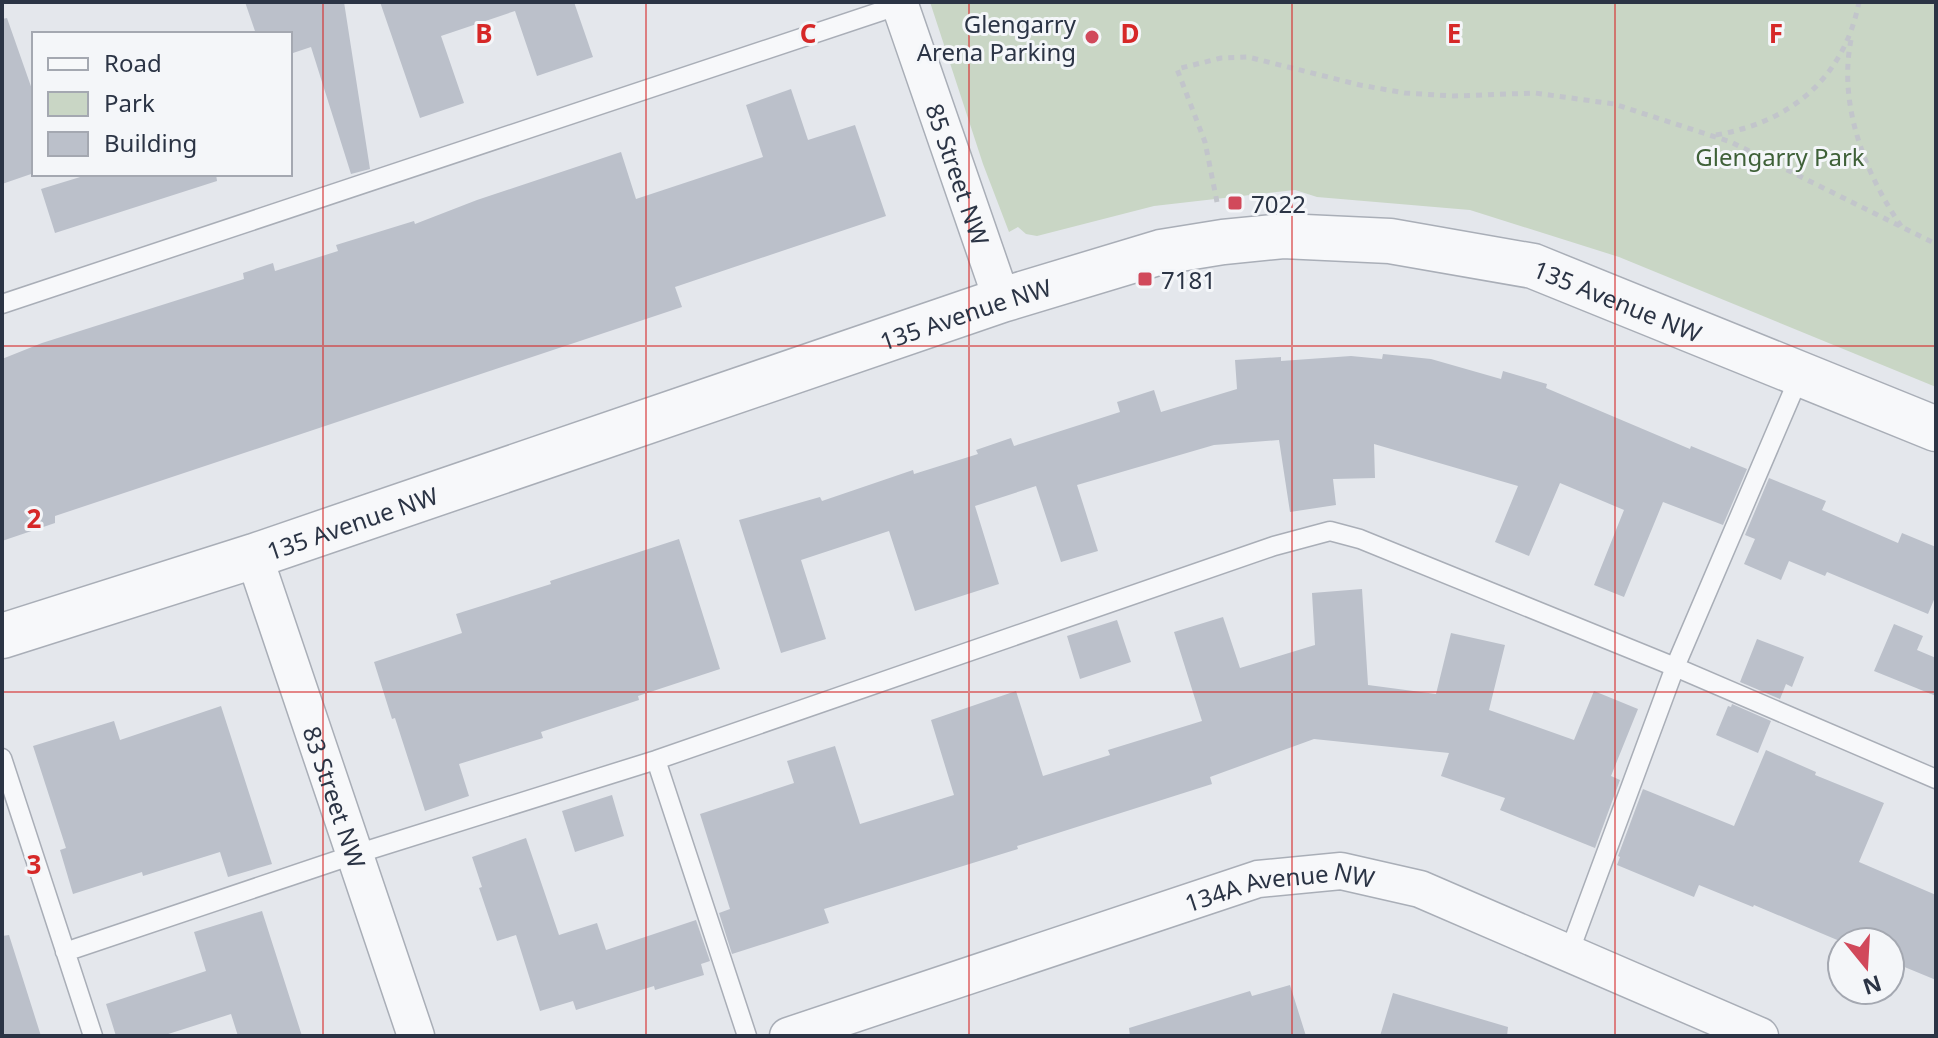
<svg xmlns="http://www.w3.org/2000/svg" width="1938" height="1038" font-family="'Noto Sans',sans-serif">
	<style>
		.green { fill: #c9d6c5 }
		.building { fill: #bbc0ca }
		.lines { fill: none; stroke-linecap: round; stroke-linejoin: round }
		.service-casing { stroke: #a9aeb7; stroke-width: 21 }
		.minor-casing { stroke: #a9aeb7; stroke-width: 39 }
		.tertiary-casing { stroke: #a9aeb7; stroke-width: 47 }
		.path { stroke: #c2c5cb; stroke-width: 5; stroke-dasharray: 6 6; stroke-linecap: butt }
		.service { stroke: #f7f8fa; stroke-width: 18 }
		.minor { stroke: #f7f8fa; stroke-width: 36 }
		.tertiary { stroke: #f7f8fa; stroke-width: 44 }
		.grid { fill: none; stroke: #d62828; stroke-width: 2; stroke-opacity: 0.55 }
		.poi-dot { fill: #d1495b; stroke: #f4f6f9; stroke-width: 3 }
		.labels { text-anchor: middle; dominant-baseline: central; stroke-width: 6; stroke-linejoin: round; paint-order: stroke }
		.poi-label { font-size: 24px; fill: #2b3445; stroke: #f4f6f9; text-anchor: start }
		.park-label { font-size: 24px; fill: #3f6138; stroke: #f4f6f9 }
		.street-label { font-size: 24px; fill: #2b3445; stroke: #f4f6f9 }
		.grid-label { font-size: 26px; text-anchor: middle; font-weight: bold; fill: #d62828; stroke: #f4f6f9; stroke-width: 6; stroke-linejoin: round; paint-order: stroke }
	</style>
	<rect width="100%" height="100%" fill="#e4e7ec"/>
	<path class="green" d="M930 2H1936V387L1619 257 1470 210 1317 197 1295 190 1154 206 1037 236 1026 234 1018 227 1009 232 983 164Z"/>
	<path class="building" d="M245 2H344L370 169 351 174 311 47 290 54V34H256Z
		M380 2H574L593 57 537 76 515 11 441 36 464 103 420 118Z
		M7 18 34 95V173L2 184V19Z
		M791 89 808 140 855 125 886 216 675 287 682 307 55 516V523L2 541V359L42 343 244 279 243 273 273 263 275 271 338 251 336 245 414 221 415 224 477 200 621 152 636 199 763 157 746 105Z
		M90 174H216L217 181 55 233 41 189Z
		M1383 354 1431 359 1501 379 1503 371 1547 384 1546 388 1690 449 1691 446 1747 469 1723 525 1663 502 1624 597 1594 585 1624 510 1560 483 1529 556 1495 542 1518 486 1374 444 1375 478 1333 479 1336 505 1290 512 1279 440 1214 445 1077 485 1098 551 1061 562 1036 486 975 506 999 584 915 611 889 531 801 560 826 639 781 653 739 520 820 497 822 501 913 470 914 474 978 454 976 450 1011 438 1014 446 1120 412 1117 402 1154 390 1161 412 1237 389 1235 360 1281 357V361L1351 356 1382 359Z
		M1769 478 1826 501 1822 510 1898 543 1902 533 1936 547V595L1928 614 1827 572 1825 576 1789 561 1781 580 1744 564 1755 539 1745 535Z
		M679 539 720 669 638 696 639 700 541 732 543 738 459 764 469 796 425 811 395 718 392 719 374 662 462 633 456 614 551 584 550 581Z
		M1362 589 1368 685 1436 694 1451 633 1505 645 1489 710 1574 740 1594 691 1638 709 1611 776 1620 780 1595 848 1500 810 1505 798 1441 776 1449 753 1314 739 1210 777 1212 784 1017 846 1018 849 824 909 829 923 732 954 719 913 730 909 700 814 794 783 787 761 835 746 860 824 954 795 931 720 1016 691 1043 776 1110 755 1108 750 1202 721 1174 632 1223 617 1240 668 1315 645 1312 593Z
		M1117 620 1131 662 1080 679 1067 636Z
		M1894 624 1923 636 1917 650 1936 658V696L1874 671Z
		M1757 639 1804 657 1792 687 1786 684 1780 699 1740 682Z
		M1732 704 1771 721 1758 753 1716 735 1728 706 1731 707Z
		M221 706 272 864 228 877 220 852 143 876 142 872 73 894 60 850 66 848 33 746 114 721 120 740Z
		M1766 750 1816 772 1815 775 1884 803 1859 862 1936 895V980L1890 961V942H1842L1754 905 1753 907 1699 885 1694 897 1617 865 1620 857 1618 856 1643 789 1734 826Z
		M612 795 624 836 575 852 562 811Z
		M526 838 559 935 597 923 606 950 696 920 710 961 701 964 704 975 655 990 654 986 576 1010 573 1001 540 1011 516 935 497 941 479 888 482 887 472 857Z
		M262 911 302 1036H238L231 1014 162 1036H116L106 1004 206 971 194 932Z
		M9 935 41 1036H2V936Z
		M1290 985 1306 1036H1130L1129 1028 1250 991 1252 996Z
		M1393 993 1508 1027 1507 1036H1380Z"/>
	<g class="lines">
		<defs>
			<path id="service" d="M2 304 900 5
				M2 758 93 1036
				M656 760 747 1036
				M65 952 353 855 656 760 1274 546 1330 531 1360 539 1675 667 1936 779
				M1569 953 1675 667 1800 375"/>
			<g id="minor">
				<path id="s1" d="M899 2 1002 300"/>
				<path id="s2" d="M254 556 416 1036"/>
				<path id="s3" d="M788 1036 1258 879 1341 871 1420 889 1760 1036"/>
			</g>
			<g id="tertiary">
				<path id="s4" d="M2 636 254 556 1002 300 1161 252 1223 242 1283 236 1390 241 1533 266 1936 429"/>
			</g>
		</defs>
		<use href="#service" class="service-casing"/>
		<use href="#minor" class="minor-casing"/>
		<use href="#tertiary" class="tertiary-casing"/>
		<path class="path" d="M1851 40C1838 105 1865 173 1901 226
			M1716 135C1791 122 1844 78 1859 2
			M1217 202 1205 142 1177 69 1221 58 1248 57 1360 85 1405 93 1454 96 1535 93 1614 104 1731 142 1936 244"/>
		<use href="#service" class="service"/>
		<use href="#minor" class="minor"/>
		<use href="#tertiary" class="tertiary"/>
	</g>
	<path class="grid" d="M323 2V1036M646 2V1036M969 2V1036M1292 2V1036M1615 2V1036M2 346H1936M2 692H1936"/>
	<g class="poi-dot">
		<circle cx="1092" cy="37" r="8"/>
		<rect x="1227" y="195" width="16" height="16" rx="4"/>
		<rect x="1137" y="271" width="16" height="16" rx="4"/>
	</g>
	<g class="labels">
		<g class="poi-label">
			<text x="1076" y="23" text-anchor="end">Glengarry<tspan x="1076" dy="28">Arena Parking</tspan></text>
			<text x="1251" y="203">7022</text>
			<text x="1161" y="279">7181</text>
		</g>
		<g class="park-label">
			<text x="1780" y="156">Glengarry Park</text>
		</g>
		<g class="street-label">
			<text stroke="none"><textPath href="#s1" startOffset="182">85 Street NW</textPath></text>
			<text stroke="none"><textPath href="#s4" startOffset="1688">135 Avenue NW</textPath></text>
			<text stroke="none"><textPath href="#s4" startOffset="1016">135 Avenue NW</textPath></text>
			<text stroke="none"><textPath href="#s4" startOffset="368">135 Avenue NW</textPath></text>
			<text stroke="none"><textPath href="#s2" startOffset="254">83 Street NW</textPath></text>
			<text stroke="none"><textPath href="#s3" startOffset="516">134A Avenue NW</textPath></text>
		</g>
	</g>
	<g class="grid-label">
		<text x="484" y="43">B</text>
		<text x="808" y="43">C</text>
		<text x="1130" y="43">D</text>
		<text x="1454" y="43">E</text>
		<text x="1776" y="43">F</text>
		<text x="34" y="528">2</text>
		<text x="34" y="874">3</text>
	</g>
	<rect width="1938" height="1038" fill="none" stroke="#2b3445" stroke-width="8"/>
	<rect x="32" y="32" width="260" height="144" fill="#f4f6f9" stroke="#a4a8b1" stroke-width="2"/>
	<rect x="48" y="58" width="40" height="12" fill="#f7f8fa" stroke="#a4a8b1" stroke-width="2"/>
	<text x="104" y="72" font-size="24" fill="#2b3445">Road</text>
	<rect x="48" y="92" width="40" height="24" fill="#c9d6c5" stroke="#a4a8b1" stroke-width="2"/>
	<text x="104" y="112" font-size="24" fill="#2b3445">Park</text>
	<rect x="48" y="132" width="40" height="24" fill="#bbc0ca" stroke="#a4a8b1" stroke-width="2"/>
	<text x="104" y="152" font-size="24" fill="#2b3445">Building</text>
	<g transform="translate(1866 966) rotate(162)"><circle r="38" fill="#f4f6f9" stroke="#a4a8b1" stroke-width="2"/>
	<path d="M0-6L14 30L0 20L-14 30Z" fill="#d1495b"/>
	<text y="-12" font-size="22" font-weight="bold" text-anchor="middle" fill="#2b3445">N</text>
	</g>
</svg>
